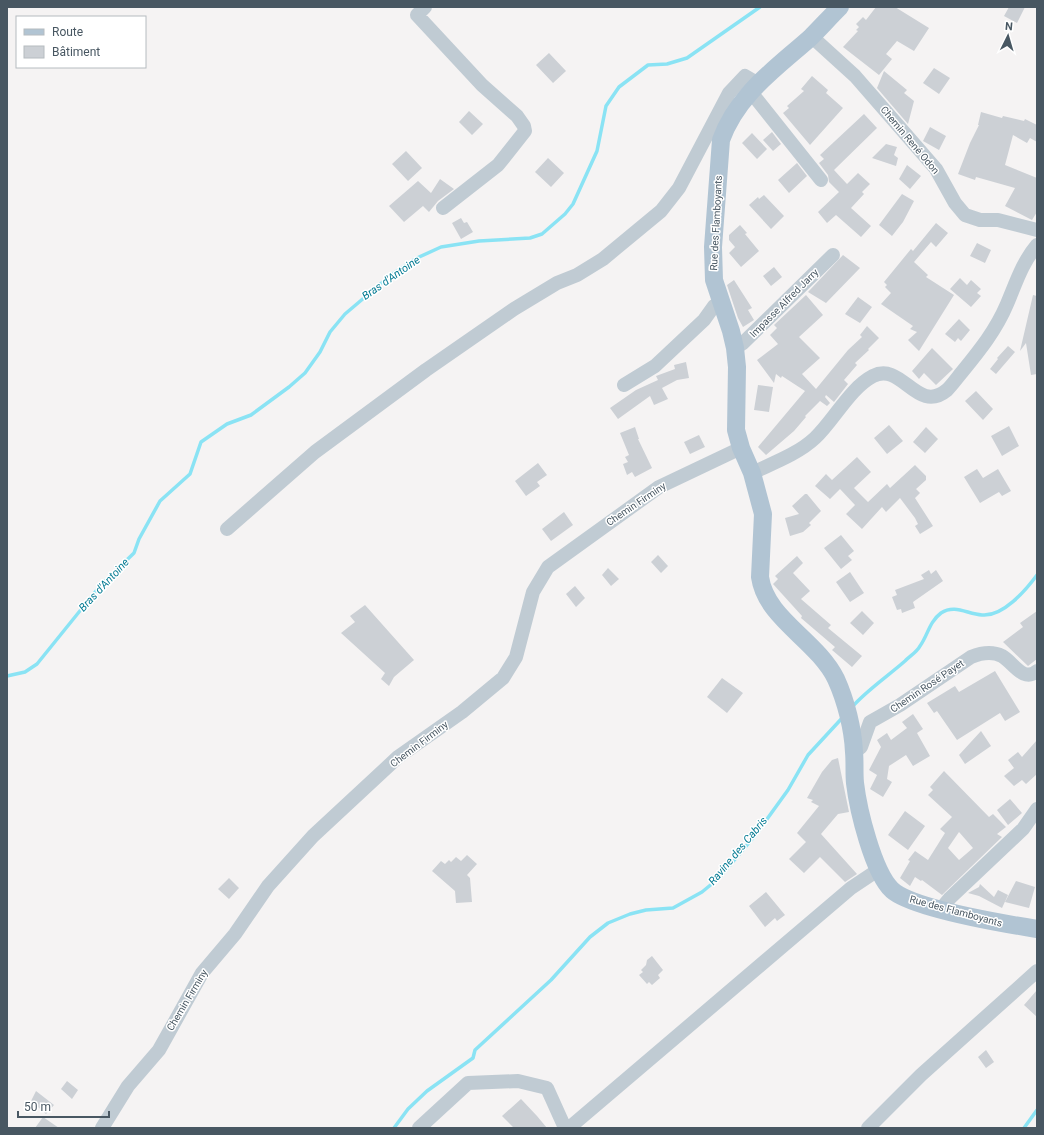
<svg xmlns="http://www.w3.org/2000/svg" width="1044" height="1135" font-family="Roboto,sans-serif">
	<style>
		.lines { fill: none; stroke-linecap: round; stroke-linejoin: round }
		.stream { stroke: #8ae3f4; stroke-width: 3.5 }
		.building { fill: #ccd0d5; fill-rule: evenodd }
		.minor { stroke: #c0cbd3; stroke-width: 14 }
		.major { stroke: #b1c4d3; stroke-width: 18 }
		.labels { text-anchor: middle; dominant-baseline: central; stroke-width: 3; stroke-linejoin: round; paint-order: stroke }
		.street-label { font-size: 10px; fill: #485762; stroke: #fff }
		.water-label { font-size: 11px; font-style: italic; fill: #047b93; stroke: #fff }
	</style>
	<rect width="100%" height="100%" fill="#f5f3f3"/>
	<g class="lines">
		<path class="stream" d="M7 676 25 672 37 664 100 586 134 553 139 539 160 501 190 474 201 442 227 424 251 415 289 387 305 373 320 352 330 332 345 314 391 275 417 258 441 247 479 241 530 238 542 234 565 214 573 204 597 151 606 106 619 87 648 65 667 64 687 58 760 7
			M852 707C867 690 888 676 905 661 910 656 917 652 920 646 928 635 929 622 941 613 955 604 967 614 982 615 1003 617 1026 590 1037 575
			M394 1128 408 1109 427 1091 473 1058 475 1050 551 980 590 937 608 923 630 914 646 910 673 908 702 892 719 878 757 833 788 790 808 755 844 716
			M1024 1128 1037 1110"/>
	</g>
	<path class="building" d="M876 7H895L929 28 914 51 897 41 886 54 892 59 879 75 843 47 858 31 856 30 859 27 856 24 863 17 866 20Z
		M1009 7H1025L1017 23 1004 16Z
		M549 53 566 71 553 83 536 65Z
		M934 68 950 78 939 94 923 83Z
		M884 71 907 90 904 93 914 101 908 124 877 88Z
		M812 76 828 90 826 93 843 108 810 145 783 113 789 108 787 106 804 91 801 89Z
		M469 111 483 124 472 135 459 122Z
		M981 112 1002 118 1003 116 1024 121 1025 119 1037 125V142L1030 138 1027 143 1013 135 1005 165 1037 178V212L1032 220 1005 206 1015 188 976 177 975 180 958 174 970 143 979 125H978Z
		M864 114 877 128 834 170 847 184 858 173 870 184 862 192 864 194 851 208 871 226 861 237 836 215 827 223 818 212 839 192 829 182 828 175 819 163 824 159 820 155Z
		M930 127 946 136 939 150 923 141Z
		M772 132 781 144 773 151 763 140Z
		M752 133 767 149 757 159 742 143Z
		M886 144 897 147 894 155 898 158 896 166 872 158Z
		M406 151 422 168 408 181 392 164Z
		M548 158 564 173 551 187 535 172Z
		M797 163 807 176 789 193 778 180Z
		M907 165 921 176 910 189 899 179Z
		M440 179 454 189 438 201 429 212 423 206 404 222 389 206 418 181 431 193Z
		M902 194 914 201 903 222 892 236 879 225Z
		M764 195 784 216 771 229 749 205 758 197 759 199Z
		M461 218 464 223 467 222 473 232 461 239 452 223Z
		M936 223 948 233 936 247 931 242 914 262 928 275 926 277 954 295 919 351 908 340 917 332 910 329 913 326 881 304 891 293 885 287 887 285 884 282 911 249 913 251Z
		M740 225 747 233 745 234 759 251 741 267 729 253 735 247 729 240V235Z
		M977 243 991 250 985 263 970 256Z
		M843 255 860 268 826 303 808 292Z
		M774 267 782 277 771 286 763 276Z
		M960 278 967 285 971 280 981 289 977 293 981 296 971 307 950 289Z
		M734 280 752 308 748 310 754 320 743 327 738 318 727 285Z
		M806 295 823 315 799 337 820 358 802 374 816 389 848 350 862 337 860 335 867 326 879 338 868 349 869 350 855 363 857 365 844 380 848 384 834 402 826 395 825 397 830 403 827 406 820 401 805 416 806 417 794 431 766 455 758 447 805 391 782 376 781 378 776 374 774 383 757 360 778 344 770 335 777 328 774 325Z
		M1033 295 1037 296V374L1031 375 1026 343 1020 351Z
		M858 297 872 307 860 323 845 314Z
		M959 319 970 330 961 341 958 338 955 342 945 334Z
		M1008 346 1015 352 996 374 990 369 998 359 997 358Z
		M932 348 953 369 936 385 924 373 919 379 912 371Z
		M686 362 689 378 677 380 662 388 668 399 654 405 650 396 618 419 610 408 636 390 658 380 656 376 675 369 674 365Z
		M758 385 773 387 769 412 754 410Z
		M976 391 993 409 983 420 965 401Z
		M889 425 903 441 887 454 874 438Z
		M1009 426 1019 446 1002 456 991 436Z
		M635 427 639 439H638L652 468 635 477 632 472 627 475 623 464 628 462 625 457 629 455 620 433Z
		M926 427 938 439 925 453 913 442Z
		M699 435 705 447 690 454 684 442Z
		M857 457 871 472 854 488 868 502 887 484 890 488 915 465 926 476V480L916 489 920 493 915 498 933 526 920 534 915 526 918 524 915 518 900 498 886 512 882 507 862 529 846 514 855 505 840 489 830 499 815 486 826 474 832 480Z
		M538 463 547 475 537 482 540 486 526 496 515 481Z
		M977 469 983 478 998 469 1011 491 1002 496 999 492 980 503 964 477Z
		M805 494H807L821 511 809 523 811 525 803 532 790 536 785 518 799 514 792 506Z
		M564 512 573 525 551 541 542 529Z
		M841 535 854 551 848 556 852 560 841 569 824 548Z
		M658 555 668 566 661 573 651 562Z
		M797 556 803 563 793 573 810 591 801 599 831 625 828 628 862 656 852 667 832 650 835 647 801 618 802 616 773 584 778 579 775 576Z
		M608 568 619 579 611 586 602 575Z
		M929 570 931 574 936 570 943 581 913 602 915 608 902 613 901 609 897 610 892 597 897 595 895 590 924 579 921 575Z
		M850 572 864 593 850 602 836 582Z
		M575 586 585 598 576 607 566 594Z
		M365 605 414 660 394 677 389 686 381 679 385 673 341 633 355 622 350 616Z
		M862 611 874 623 863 635 850 623Z
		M1037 611V659L1028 666 1003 642 1023 627 1020 623Z
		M995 671 1020 712 1005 721 1000 713 957 740 937 711 934 713 927 703 955 686 959 692Z
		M722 678 743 693 727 713 707 697Z
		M913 714 923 729 917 733 930 756 913 766 906 755 889 766 887 779 892 782 883 797 870 789 877 775 869 770 881 747 877 740 887 733 891 740 907 728 902 722Z
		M981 731 991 746 965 764 959 755Z
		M1037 740V774L1026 784 1022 780 1014 786 1004 776 1014 768 1008 760 1018 752 1022 757Z
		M838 758 849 812 838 814 821 834 857 874 845 882 820 857 804 873 789 859 806 842 797 833 819 806 811 802 813 800 807 798 822 772 832 760Z
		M944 771 989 817 993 814 1006 827 997 834 1002 837 942 895 922 880 921 881 915 877 910 886 900 878 910 861 908 860 915 851 928 860 945 833 940 829 952 817 928 795 933 790 930 787ZM959 832 973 848 959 860 948 848Z
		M1010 799 1022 813 1008 825 997 810Z
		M905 811 925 826 908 850 888 835Z
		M467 855 477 864 467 875 470 878 472 902 456 903 455 891 432 871 441 861 445 864 449 860 451 862 456 857 461 861Z
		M229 878 239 888 229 899 218 889Z
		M1016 881 1035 887 1029 908 1005 902Z
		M980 884 994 897 998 890 1008 895 1002 908 979 896 968 893 979 887Z
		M766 892 785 915 777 921 775 918 765 927 749 906Z
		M652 956 663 970 658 975 660 978 652 985 649 982 647 984 639 975 643 972 641 970 646 965 647 960Z
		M1037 990V1017L1024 1005Z
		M986 1050 994 1062 986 1068 978 1057Z
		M67 1081 78 1090 72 1099 61 1089Z
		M36 1091 54 1105 46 1114 31 1101Z
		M521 1099 537 1116 547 1128H514L502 1116Z
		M43 1117 59 1128H35Z"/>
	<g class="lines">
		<path class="minor" d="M425 7 417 15 482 85 517 116 524 126 525 131 498 165 443 208
			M811 36 855 76 936 169 955 203 965 215 980 220H998L1037 230
			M750 91 821 180
			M735 348 743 343 833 255
			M624 385 655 366 704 320 714 306 720 302
			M752 473C773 463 798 454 815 438 834 420 850 388 873 376 902 361 917 415 947 390 952 385 957 378 962 372 980 350 996 330 1007 304 1016 283 1022 263 1037 245
			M227 529 315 452 426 370 514 309 557 283 577 275 603 259 661 211 679 188 729 93 745 76 757 83
			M854 752 861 747 870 722 900 705 971 657C981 653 992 651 1002 656 1013 662 1023 683 1037 671
			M941 909 950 898 1023 829 1037 809
			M102 1128 128 1086 159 1050 202 973 235 934 268 886 313 836 398 757 462 712 503 678 516 657 533 592 548 567 659 487 741 448
			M419 1128 468 1083 518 1081 547 1088 565 1128
			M569 1128 851 888 878 870
			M868 1128 921 1075 1037 971"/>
		<path class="major" d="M840 7C830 17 820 28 810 38 775 69 737 95 721 140L713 247 714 280 731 331 735 348 737 367 736 430 741 448 752 473 763 514 760 577C766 619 817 640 836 679 846 701 853 729 854 752 855 762 854 773 855 783 858 809 873 872 892 890 913 909 1006 924 1037 929"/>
	</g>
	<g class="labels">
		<g class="street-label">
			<text transform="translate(910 140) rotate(50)">Chemin René Odon</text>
			<text transform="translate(716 223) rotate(-87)">Rue des Flamboyants</text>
			<text transform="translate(784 303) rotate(-45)">Impasse Alfred Jarry</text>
			<text transform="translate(636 504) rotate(-34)">Chemin Firminy</text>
			<text transform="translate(927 686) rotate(-34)">Chemin Rosé Payet</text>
			<text transform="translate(419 744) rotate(-37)">Chemin Firminy</text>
			<text transform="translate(956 911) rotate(15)">Rue des Flamboyants</text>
			<text transform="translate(187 1000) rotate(-59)">Chemin Firminy</text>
		</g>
		<g class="water-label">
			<text transform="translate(391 278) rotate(-35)">Bras d'Antoine</text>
			<text transform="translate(104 585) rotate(-47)">Bras d'Antoine</text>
			<text transform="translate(738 851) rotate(-50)">Ravine des Cabris</text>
		</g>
	</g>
	<rect width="1044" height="1135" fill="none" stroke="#485762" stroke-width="16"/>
	<rect x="16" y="16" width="130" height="52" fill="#ffffff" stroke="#b6bcc0"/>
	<rect x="24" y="29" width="20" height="6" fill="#b1c4d3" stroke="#b6bcc0"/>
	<text x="52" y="36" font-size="12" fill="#485762">Route</text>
	<rect x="24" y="46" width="20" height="12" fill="#ccd0d5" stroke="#b6bcc0"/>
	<text x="52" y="56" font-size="12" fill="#485762">Bâtiment</text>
	<g transform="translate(1008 36) rotate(5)" stroke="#ffffff" stroke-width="3" paint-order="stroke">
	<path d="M0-3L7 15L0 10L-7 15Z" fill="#485762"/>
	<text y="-6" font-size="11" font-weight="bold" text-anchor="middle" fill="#485762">N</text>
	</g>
	<path d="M18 1111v6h91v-6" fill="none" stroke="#485762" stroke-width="2"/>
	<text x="24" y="1111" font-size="12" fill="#485762" stroke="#ffffff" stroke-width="3" paint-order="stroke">50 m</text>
</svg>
